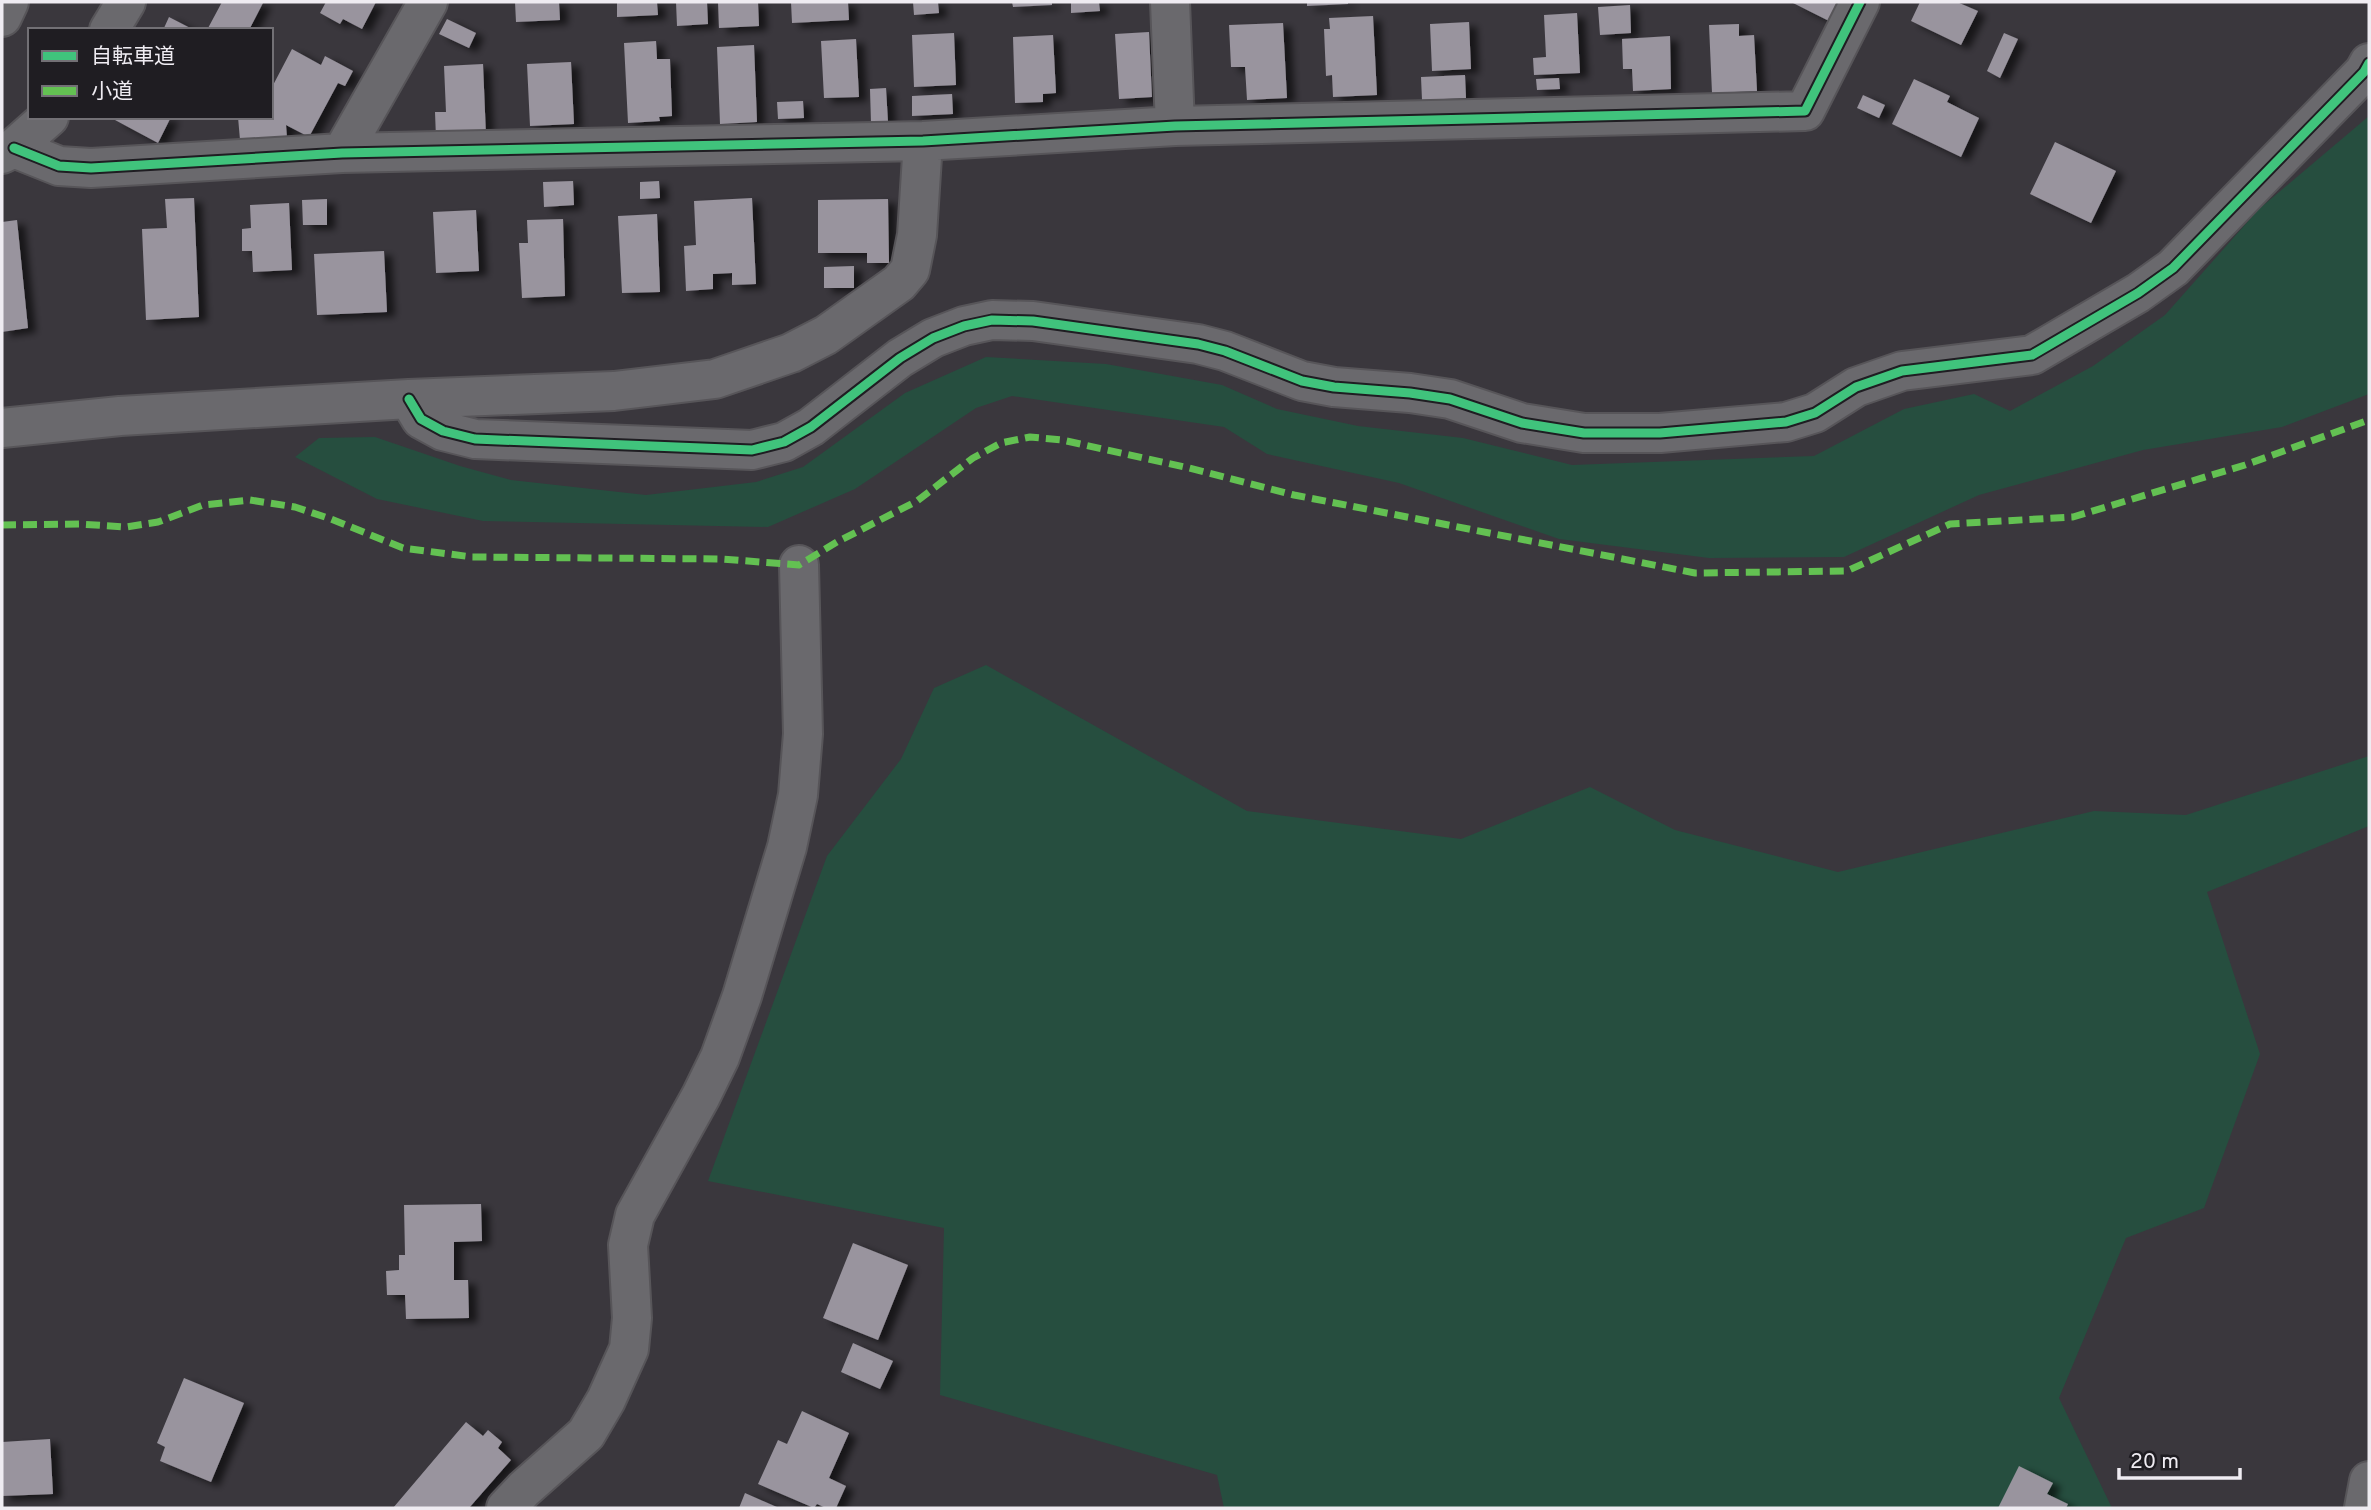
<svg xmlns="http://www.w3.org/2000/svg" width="2371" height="1510" font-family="Overpass,'Noto Sans JP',sans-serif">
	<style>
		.green { fill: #264e3f }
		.building { fill: #99949e; filter: url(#shadow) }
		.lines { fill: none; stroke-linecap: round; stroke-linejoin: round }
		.minor-casing { stroke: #575559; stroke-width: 42 }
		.minor { stroke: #6a696d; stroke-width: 38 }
		.quiet { stroke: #63c152; stroke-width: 7; stroke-dasharray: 14 7; stroke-linecap: butt }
		.cycleway-casing { stroke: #1f1d22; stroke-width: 13 }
		.cycleway { stroke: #40c37c; stroke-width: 9 }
	</style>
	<defs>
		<filter id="shadow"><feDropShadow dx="8" dy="4.5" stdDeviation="3.5" flood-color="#0009"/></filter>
	</defs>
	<rect width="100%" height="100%" fill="#3a373d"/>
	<path class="green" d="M2369 116V394L2282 427 2143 450 1979 495 1844 557 1709 558 1559 539 1399 483 1267 454 1224 427 1012 396 976 408 855 489 768 527 483 521 377 499 295 457 319 438 375 437 460 466 511 480 646 495 756 482 803 467 905 393 986 357 1106 364 1222 385 1277 409 1358 426 1463 438 1572 465 1814 456 1904 409 1974 394 2010 411 2093 366 2165 315 2259 209Z
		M986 665 1247 811 1461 839 1590 787 1675 830 1838 872 2094 811 2186 815 2369 756V826L2207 892 2260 1054 2204 1208 2126 1238 2059 1398 2112 1508H1224L1217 1475 940 1395 944 1228 708 1181 827 856 901 759 934 688Z"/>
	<path class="building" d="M222 2H261L263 3 249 30H207Z
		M326 2H376L362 29 343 19 340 24 320 13Z
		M515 2H559L560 20 516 22Z
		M617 2H657L658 15 617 17Z
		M676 2H707L708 24 677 26Z
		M718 2H758L759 26 719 28Z
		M791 2H848L849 20 792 23Z
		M913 2H938L939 13 914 15Z
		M1012 2H1052V5L1013 7Z
		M1071 2H1099L1100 11 1071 13Z
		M1307 2H1348V4L1307 6Z
		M1791 2H1839L1829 21Z
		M1920 2H1957L1978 11 1961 45 1911 21Z
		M1630 5 1631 33 1600 35 1598 7Z
		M1577 13 1580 73 1534 75 1533 58 1546 57 1544 15Z
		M1373 16 1377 95 1333 97 1332 75 1326 76 1324 29H1330L1329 18Z
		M169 17 194 30H168L164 28Z
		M447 19 476 33 469 48 439 34Z
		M1469 22 1471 69 1432 71 1430 24Z
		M1283 23 1287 98 1247 100 1245 67H1231L1229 25Z
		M1739 24V36L1754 35 1757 91 1712 93 1709 25Z
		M1149 32 1152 97 1119 99 1115 34Z
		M954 33 956 85 914 87 912 35Z
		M2004 33 2018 39 2000 78 1987 71Z
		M1053 35 1056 93 1043 94V102L1015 103 1013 37Z
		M1670 36 1671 89 1633 91 1632 69H1623L1622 39Z
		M856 39 859 97 824 98 821 41Z
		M656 41 657 59H670L672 116 659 117 660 121 628 123 624 43Z
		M754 45 757 122 720 124 717 47Z
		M292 49 321 65 325 56 353 71 345 86 338 83 309 137 286 125 287 138 240 140 238 117H271V89Z
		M571 62 574 124 530 126 527 64Z
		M483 64 486 136 436 138 435 112H446L444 66Z
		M1465 75 1466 98 1422 100 1421 77Z
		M1559 78 1560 89 1537 90 1536 79Z
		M1914 79 1950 96 1947 102 1979 118 1961 157 1892 124Z
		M886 88 888 122 871 123 870 89Z
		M952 94 953 114 912 116V96Z
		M1863 95 1885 105 1879 118 1857 108Z
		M803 101 804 118 778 119 777 102Z
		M116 117H171L158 143 115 120Z
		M2055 142 2116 171 2091 223 2030 194Z
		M573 181 574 205 544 207 543 182Z
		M659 181 660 198 640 199V182Z
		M194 198 199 317 146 320 142 229 167 228 165 199Z
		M752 198 756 284 732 285V273L713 274V289L686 291 684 246 696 245 694 201Z
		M327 199V225H303L302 200Z
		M888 199 889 263H867V253H818V200Z
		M289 203 292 270 253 272 252 251H242V229L251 228 250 205Z
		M476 210 479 271 436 273 433 212Z
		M657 214 660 292 622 293 618 216Z
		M563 219 565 296 522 298 519 243H528L527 220Z
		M17 220 28 328 2 332V222Z
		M384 251 387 312 317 315 314 254Z
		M854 266V288H824V267Z
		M481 1204 482 1241 454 1242V1280H468L469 1318 406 1319 405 1295H387L386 1271 399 1270V1255H405L404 1205Z
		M853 1243 908 1265 878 1340 823 1318Z
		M853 1343 893 1361 880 1389 841 1372Z
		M184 1378 244 1403 211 1482 160 1461 165 1447 157 1443Z
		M802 1411 849 1433 829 1478 846 1486 836 1508H826L817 1504 814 1508 758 1484 778 1440 787 1444Z
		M466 1422 483 1436 488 1430 502 1442 498 1448 511 1460 469 1508H393Z
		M50 1439 53 1494 2 1496V1442Z
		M2019 1466 2053 1483 2047 1494 2068 1504 2066 1508H1998Z
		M745 1493 779 1508H739Z"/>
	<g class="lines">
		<defs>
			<path id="minor" d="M1170 2 1175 126
				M2 17 9 2
				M109 30 126 2
				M14 148 59 166 91 168 342 153 923 141 1175 126 1805 111 1860 2
				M342 153 428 2
				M2 154 14 148 49 117
				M409 399 421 419 443 431 475 439 752 450 784 442 811 427 900 358 933 338 964 326 992 320 1033 321 1198 344 1225 351 1302 381 1334 387 1410 393 1450 399 1522 423 1584 433H1660L1786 422 1815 413 1856 387 1902 371 2032 355 2138 293 2173 268 2364 72 2369 63
				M2 428 120 416 409 399 614 391 715 379 791 353 826 335 899 283 910 270 917 235 923 141
				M506 1508 524 1489 586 1434 606 1400 629 1349 632 1318 628 1245 635 1215 701 1096 720 1057 742 996 787 847 798 795 803 734 799 565
				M2364 1508 2369 1481"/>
		</defs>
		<use href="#minor" class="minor-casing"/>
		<use href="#minor" class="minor"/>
		<path class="quiet" d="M2 525 80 524 126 527 158 522 203 505 250 500 295 507 331 519 403 548 472 557 722 559 799 565 837 542 917 501 973 458 1001 443 1030 437 1062 440 1189 468 1294 495 1695 573 1847 571 1950 524 2073 517 2245 465 2369 420"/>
		<defs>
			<path id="cycleway" d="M14 148 59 166 91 168 342 153 923 141 1175 126 1805 111 1860 2
				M409 399 421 419 443 431 475 439 752 450 784 442 811 427 900 358 933 338 964 326 992 320 1033 321 1198 344 1225 351 1302 381 1334 387 1410 393 1450 399 1522 423 1584 433H1660L1786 422 1815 413 1856 387 1902 371 2032 355 2138 293 2173 268 2364 72 2369 63"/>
		</defs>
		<use href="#cycleway" class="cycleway-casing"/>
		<use href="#cycleway" class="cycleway"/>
	</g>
	<rect width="2371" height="1510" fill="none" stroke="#efecf2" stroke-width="7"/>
	<rect x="28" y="28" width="245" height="91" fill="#1f1d22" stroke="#727075" stroke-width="2"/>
	<rect x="42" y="51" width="35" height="10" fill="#40c37c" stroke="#727075" stroke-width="2"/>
	<text x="91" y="63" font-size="21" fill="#efecf2">自転車道</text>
	<rect x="42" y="86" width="35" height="10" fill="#63c152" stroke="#727075" stroke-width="2"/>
	<text x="91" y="98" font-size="21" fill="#efecf2">小道</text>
	<path d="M2119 1468v10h121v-10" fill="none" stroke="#efecf2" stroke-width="3.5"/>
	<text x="2130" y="1468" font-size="21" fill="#efecf2" stroke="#1f1d22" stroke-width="5" paint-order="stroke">20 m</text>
</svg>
